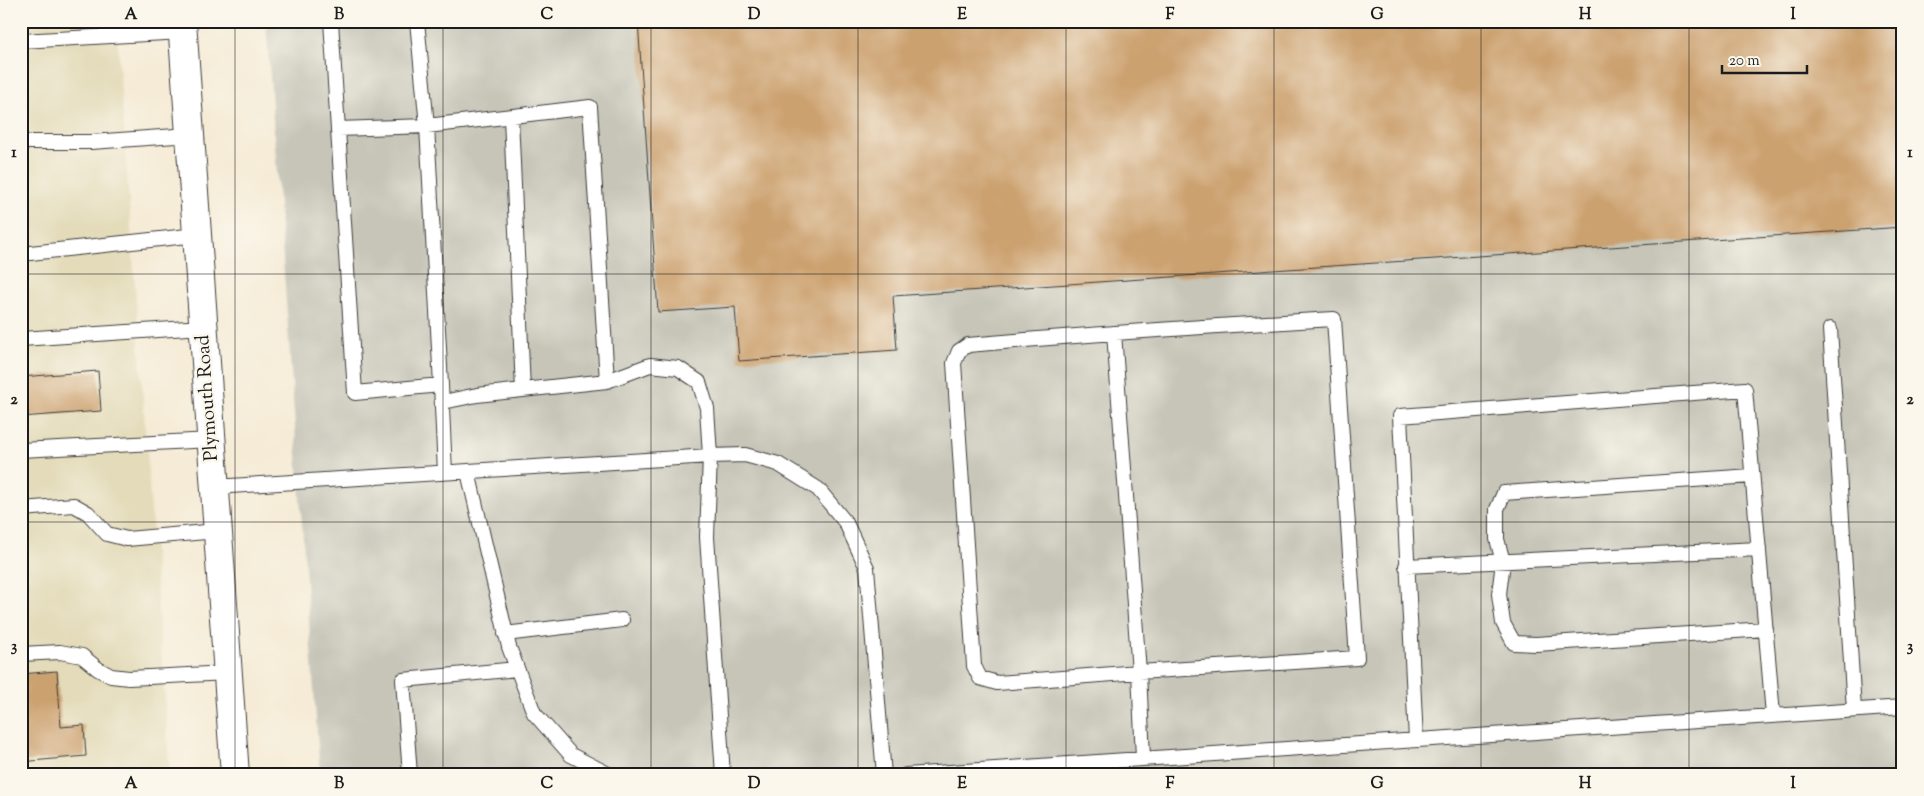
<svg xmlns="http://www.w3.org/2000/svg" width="1924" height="796" font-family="'Sorts Mill Goudy',serif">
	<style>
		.built { fill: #e3dbba }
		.industrial { fill: #c6c5b8 }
		.building { fill: #cca170 }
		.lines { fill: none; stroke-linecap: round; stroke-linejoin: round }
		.service-casing { stroke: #3d3b38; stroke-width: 16 }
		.secondary-casing { stroke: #3d3b38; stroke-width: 30 }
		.service { stroke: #fff; stroke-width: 14 }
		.secondary { stroke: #fff; stroke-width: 28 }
		.grid { fill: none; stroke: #1c1c1c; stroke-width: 1; stroke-opacity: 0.55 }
		.labels { text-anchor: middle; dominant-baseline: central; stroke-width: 5; stroke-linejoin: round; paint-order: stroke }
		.street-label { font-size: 19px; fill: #1c1c1c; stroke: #fbf7ec }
		.neatline { fill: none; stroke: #1c1c1c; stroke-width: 2 }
		.grid-label { font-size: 16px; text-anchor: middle; font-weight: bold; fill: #1c1c1c }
	</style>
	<rect width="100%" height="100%" fill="#fbf7ec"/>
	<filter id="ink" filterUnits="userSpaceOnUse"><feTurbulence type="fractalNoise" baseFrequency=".02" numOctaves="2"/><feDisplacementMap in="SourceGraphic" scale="10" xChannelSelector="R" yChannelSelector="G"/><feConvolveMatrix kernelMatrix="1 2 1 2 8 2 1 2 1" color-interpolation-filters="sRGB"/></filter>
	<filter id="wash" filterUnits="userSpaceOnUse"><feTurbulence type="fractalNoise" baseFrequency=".0096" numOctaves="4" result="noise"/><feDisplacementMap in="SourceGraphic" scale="20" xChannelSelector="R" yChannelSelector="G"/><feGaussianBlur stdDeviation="1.12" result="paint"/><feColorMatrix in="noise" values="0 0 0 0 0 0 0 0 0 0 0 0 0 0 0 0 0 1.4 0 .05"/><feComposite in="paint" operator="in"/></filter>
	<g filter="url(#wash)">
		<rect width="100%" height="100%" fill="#f5ebd6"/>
		<path class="built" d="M21 21H116L170 775H21Z"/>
		<path class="industrial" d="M266 21H1903V775H320Z"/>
		<g id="blocks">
			<path class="building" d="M638 21H1903V227L893 296 897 350 739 361 735 307 658 312Z
				M98 371 101 411 21 417V377Z
				M57 671 61 727 84 725 86 756 21 762V674Z"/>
		</g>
	</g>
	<g filter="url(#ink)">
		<use href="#blocks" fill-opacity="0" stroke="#3d3b38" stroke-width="1"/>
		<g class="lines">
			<defs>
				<path id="service" d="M331 21 355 393 441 385 445 473
					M417 21 427 126 441 385
					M21 41 183 32
					M511 117 523 390
					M338 129 427 126 590 107 607 381 477 395 443 402
					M21 142H91L190 135
					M21 254 197 235
					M1830 329 1854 710
					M1114 333 1139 672 997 683 980 678 974 666 954 363 959 351 968 345C1090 334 1212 326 1334 319L1357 658 1139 672 1143 758
					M21 339 203 327
					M607 381 650 365 678 368 699 382 707 408 710 456 707 537 723 775
					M21 450 211 440
					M468 472 509 647 534 713 571 755 610 775
					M1752 476 1504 493 1497 509V539L1503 562 1499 594 1503 623 1514 643 1536 644 1766 629
					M214 487 710 456 745 455 778 464 818 489 846 523 867 568 884 775
					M21 509 74 505 88 513 107 534 127 539 217 531
					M1406 566 1759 549
					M505 634 622 620
					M21 654 60 652 82 656 98 669 111 676 129 678 228 673
					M1416 740 1400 416 1745 389 1773 715
					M410 775 403 680 517 669
					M906 775 1903 707"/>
				<path id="secondary" d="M182 21 235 775"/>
			</defs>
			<use href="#service" class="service-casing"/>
			<use href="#secondary" class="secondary-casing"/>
			<use href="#service" class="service"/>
			<use href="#secondary" class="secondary"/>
		</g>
	</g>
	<path class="grid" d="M235 21V775M443 21V775M651 21V775M858 21V775M1066 21V775M1274 21V775M1481 21V775M1689 21V775M21 274H1903M21 522H1903"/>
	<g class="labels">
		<g class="street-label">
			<text transform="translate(208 398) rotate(-94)">Plymouth Road</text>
		</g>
	</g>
	<rect width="1924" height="796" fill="none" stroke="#fbf7ec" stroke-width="55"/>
	<path d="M1722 65v8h85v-8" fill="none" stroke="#1c1c1c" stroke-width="2.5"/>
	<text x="1729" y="65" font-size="15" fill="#1c1c1c" stroke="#fbf7ec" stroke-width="4" paint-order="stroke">20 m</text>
	<rect x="28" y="28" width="1868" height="740" class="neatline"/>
	<g class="grid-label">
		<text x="131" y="19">A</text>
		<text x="339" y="19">B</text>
		<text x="547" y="19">C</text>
		<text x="754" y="19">D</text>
		<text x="962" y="19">E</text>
		<text x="1170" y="19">F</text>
		<text x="1377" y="19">G</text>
		<text x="1585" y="19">H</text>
		<text x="1793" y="19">I</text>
		<text x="14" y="157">1</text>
		<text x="1910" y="157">1</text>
		<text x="14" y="404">2</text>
		<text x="1910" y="404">2</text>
		<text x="14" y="651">3</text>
		<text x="1910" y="651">3</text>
		<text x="131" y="788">A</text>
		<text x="339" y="788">B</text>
		<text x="547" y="788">C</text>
		<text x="754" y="788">D</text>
		<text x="962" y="788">E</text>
		<text x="1170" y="788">F</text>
		<text x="1377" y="788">G</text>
		<text x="1585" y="788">H</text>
		<text x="1793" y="788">I</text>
	</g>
</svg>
